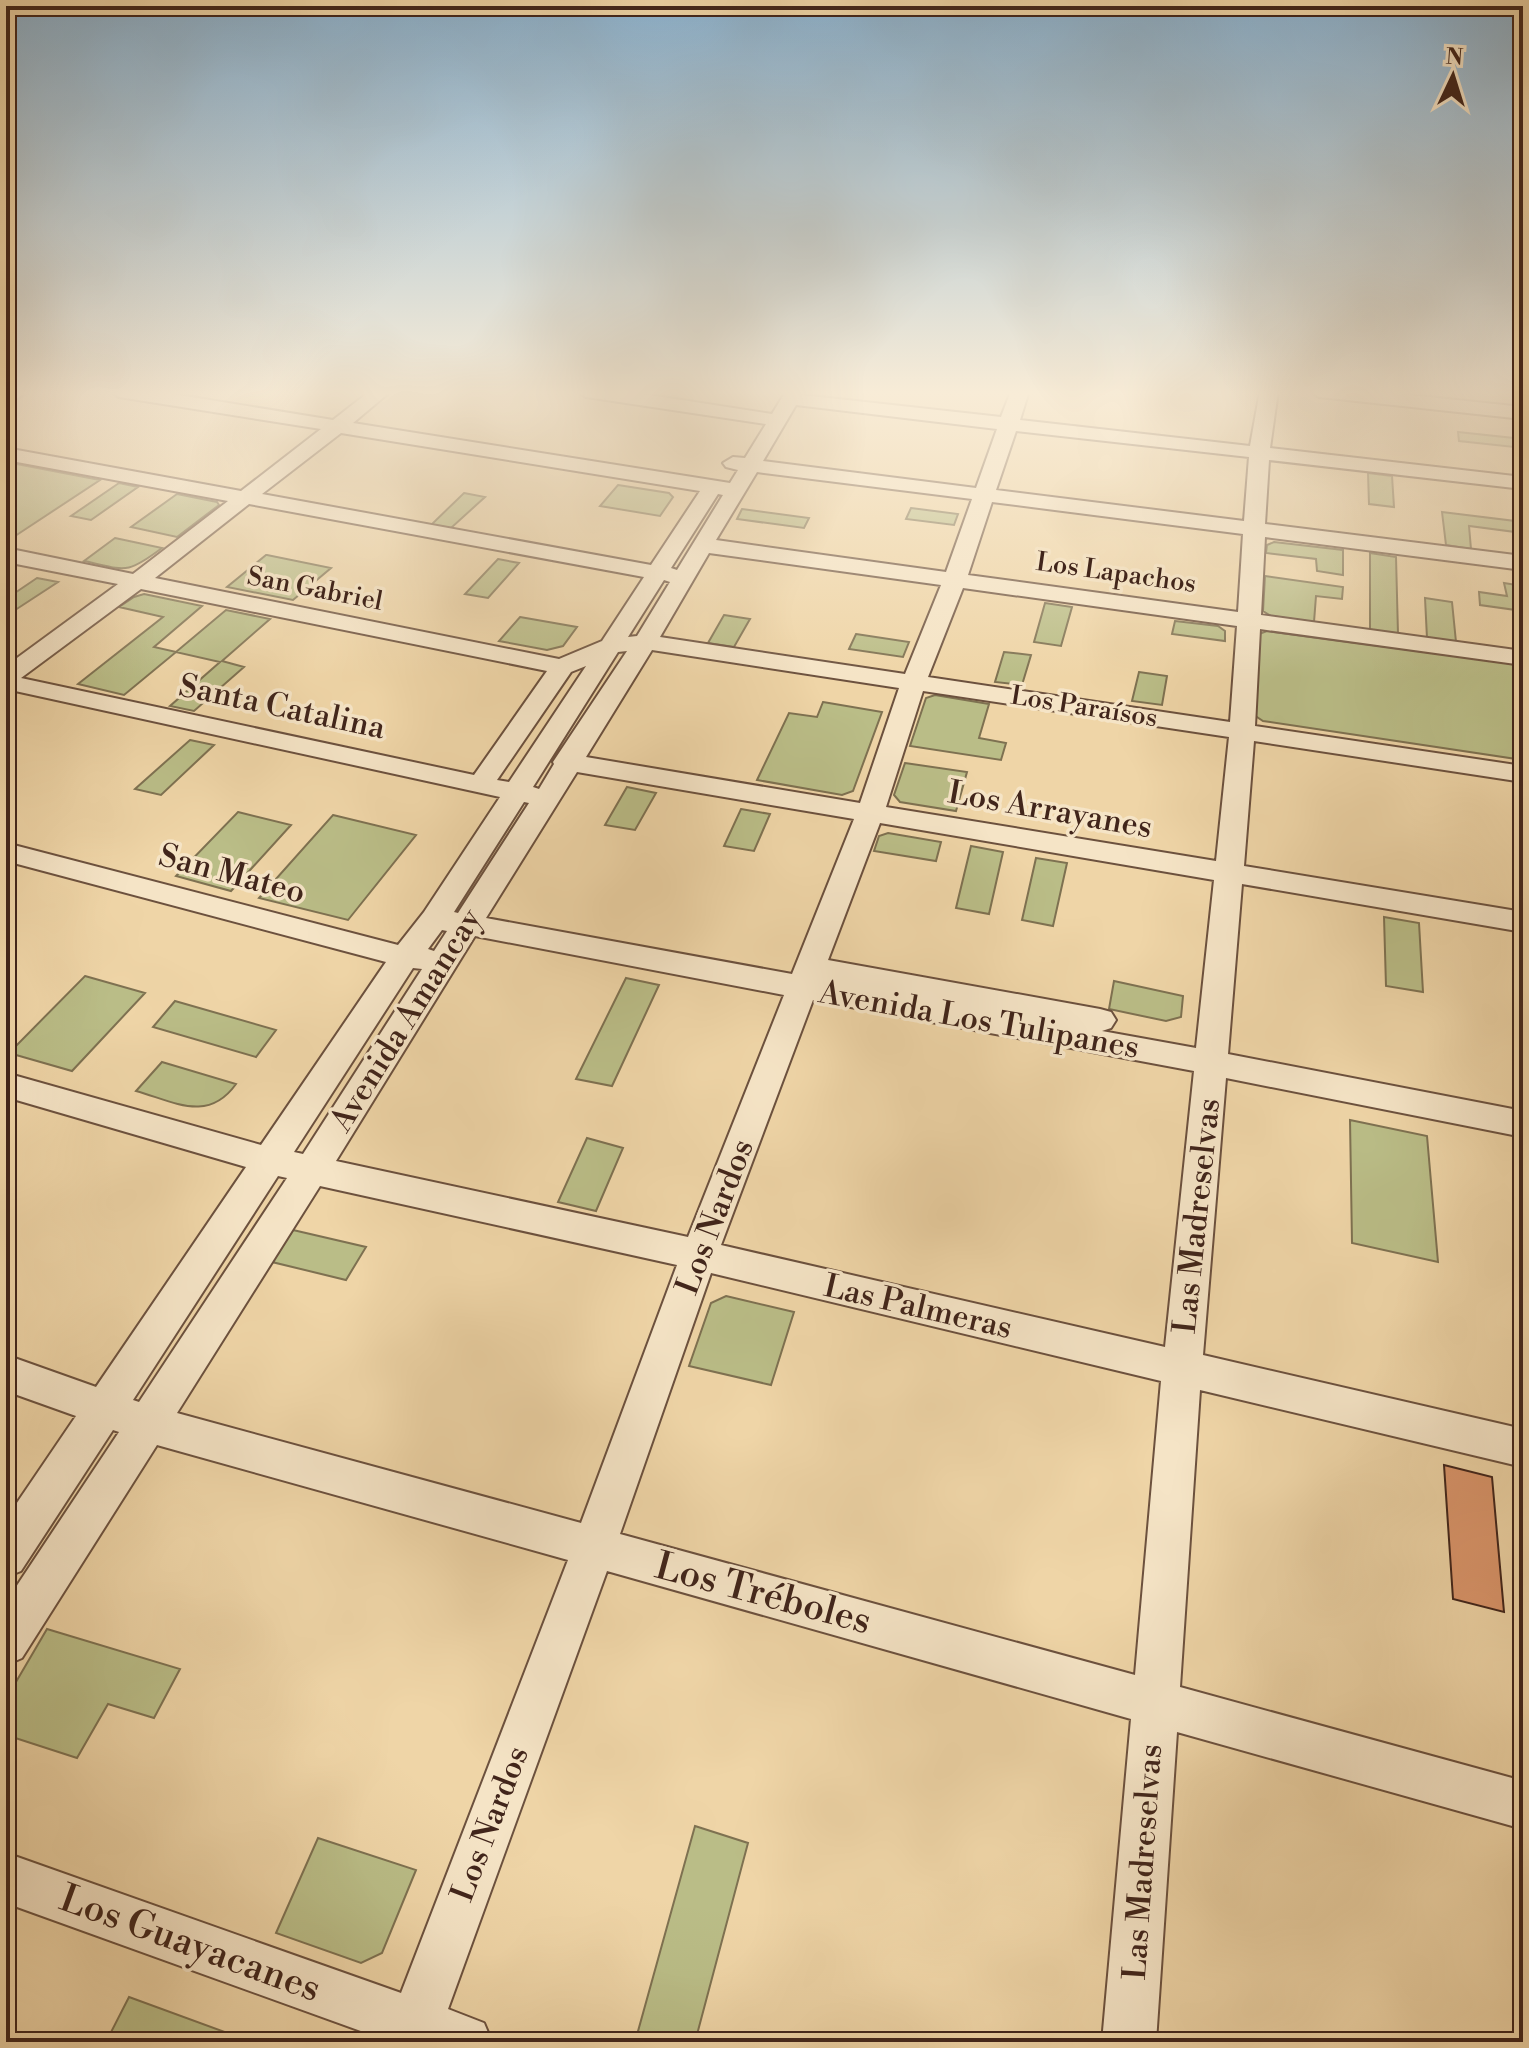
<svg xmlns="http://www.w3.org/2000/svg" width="1529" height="2048" font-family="'Libre Bodoni',serif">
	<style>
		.green { fill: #babd87; stroke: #7e7151; stroke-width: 2 }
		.building { fill: #db966c; stroke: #41251b; stroke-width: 2 }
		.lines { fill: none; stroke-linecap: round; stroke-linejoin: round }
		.minor-casing { stroke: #6c513e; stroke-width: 4 }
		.minor { fill: #f5e4c6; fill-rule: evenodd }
		.labels { text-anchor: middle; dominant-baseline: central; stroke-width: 7; stroke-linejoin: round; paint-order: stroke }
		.far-street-label { font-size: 26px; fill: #41251b; stroke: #f5e4c6 }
		.street-label { font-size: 32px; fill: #41251b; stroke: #f5e4c6 }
		.near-street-label { font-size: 38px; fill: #41251b; stroke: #f5e4c6 }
	</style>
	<rect width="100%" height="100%" fill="#efd5a7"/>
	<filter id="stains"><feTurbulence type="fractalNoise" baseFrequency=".0025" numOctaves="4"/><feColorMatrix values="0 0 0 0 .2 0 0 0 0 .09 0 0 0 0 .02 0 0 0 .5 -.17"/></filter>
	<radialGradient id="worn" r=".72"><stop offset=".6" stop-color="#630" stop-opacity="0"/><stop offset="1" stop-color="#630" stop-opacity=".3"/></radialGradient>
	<path class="green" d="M1458 432 1523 439V448L1459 441Z
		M6 462 100 480 6 542Z
		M1368 473 1392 476 1394 507 1369 504Z
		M119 483 138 487 91 520 71 516Z
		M618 485 669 493 673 497 660 516 600 506Z
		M464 493 485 497 451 528 431 525Z
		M177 494 217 502 219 505 177 537 131 527Z
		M911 508 958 514 954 525 906 519Z
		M742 509 809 518 804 528 737 519Z
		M1442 512 1523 522V533L1469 526 1471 549 1446 545Z
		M115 538 162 548C126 575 126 570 84 561Z
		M1274 542 1343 550V575L1317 571 1316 559 1266 553 1267 545Z
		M1370 553 1396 557 1398 634 1370 630Z
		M266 555H267L331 568 293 600 227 587Z
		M498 559 519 563 488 598 465 594Z
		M1265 576 1343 587 1342 599 1316 596 1314 622 1271 616 1263 611Z
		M37 578 58 582 6 616V599Z
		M1504 583 1523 586V611L1480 605 1479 592 1507 596Z
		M144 594 202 606 154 647 176 652 226 610 270 619 222 661 244 667 194 711 170 706 220 662 176 652 124 695 78 684 163 617 119 607 134 597Z
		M1425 598 1452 602 1456 642 1427 638Z
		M1045 603 1072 607 1061 646 1034 642Z
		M724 615 750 619 734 647 708 643Z
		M520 617 577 627 563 646 547 650 499 641Z
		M1175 621 1218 626 1225 631V641L1172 634Z
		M1267 631 1523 665V760L1263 721 1254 715 1259 634Z
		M856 634 909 642 903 657 849 649Z
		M1004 652 1031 655 1022 685 995 682Z
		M1139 672 1167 676 1162 705 1132 701Z
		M935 695 989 704 979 738 1006 743 1001 760 910 746 926 698Z
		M823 702 882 712 853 791 842 795 757 780 789 713 817 717Z
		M190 740 214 745 161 795 135 789Z
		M905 763 967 772 956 811 900 802 894 795Z
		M627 787 656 793 635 830 605 825Z
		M741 809 770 814 754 851 724 846Z
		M238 812 291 825 231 891 176 876Z
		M333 815 416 835 348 920 259 898Z
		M888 833 941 842 936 861 874 851 879 836Z
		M971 846 1003 852 989 914 956 908Z
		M1036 858 1067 863 1053 926 1022 920Z
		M1384 917 1419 923 1423 992 1386 986Z
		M85 976 145 993 72 1071 9 1053Z
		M626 978 659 985 612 1086 576 1079Z
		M1114 981 1183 996 1181 1017 1166 1021 1109 1009Z
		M175 1001 276 1030 256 1057 153 1027Z
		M162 1062 236 1084C208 1123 175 1102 136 1091Z
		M1350 1120 1427 1136 1438 1262 1352 1243Z
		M587 1138 623 1148 596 1211 558 1202Z
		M293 1230 366 1247 346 1280 272 1262Z
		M726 1296 794 1312 771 1385 689 1366 711 1303Z
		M47 1629 180 1669 154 1718 108 1704 77 1758 6 1735V1699Z
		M695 1826 748 1843 695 2042H635Z
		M318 1838 416 1870 382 1953 361 1963 276 1933Z
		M129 1997 252 2042H106Z"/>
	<path class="building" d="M1444 1465 1492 1477 1504 1612 1453 1599Z"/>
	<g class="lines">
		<defs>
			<path id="minor" d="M6 391H29L6 405Z
				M110 391H155L333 420 370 391H391L353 423 730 483 738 470 726 467 723 463 733 457 745 458 766 424 586 397 577 391H624L772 414 786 391H804L802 395 1001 417 1011 391H1029L1020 420 1250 446 1260 391H1278L1270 448 1523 477V489L1269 460 1265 524 1523 556V570L1265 537 1261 615 1523 651V665L1260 629 1255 726 1523 766V782L1254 741 1244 866 1523 912V932L1242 884 1228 1054 1523 1111V1137L1226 1078 1203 1355 1523 1429V1467L1200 1390 1180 1687 1523 1781V1829L1177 1732 1156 2042H1102L1131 1719 607 1571 448 2009 484 2023 492 2042H382L383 2039 6 1903V1853L401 1993 568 1560 157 1445 22 1658 6 1665V1602L119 1432 113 1430 21 1571 6 1577V1519L76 1416 6 1391V1355L96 1387 246 1167 6 1097V1073L261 1145 386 962 6 861V843L398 945 424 912 500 797 6 689V666L118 584 6 562V548L133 574 228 501 6 460V448L241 491 321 429 119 397ZM796 405 997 429 976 488 763 461ZM1016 431 1249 457 1244 521 996 490ZM341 433 700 491 651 565 262 494ZM757 472 972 499 946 572 716 540ZM718 494 723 495 677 570 671 568ZM992 502 1243 534 1238 612 968 575ZM249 504 644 577 602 641 559 659 155 578ZM709 553 941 585 905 674 660 637ZM664 580 670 582 637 636 628 637ZM963 588 1237 626 1230 722 928 677ZM141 589 547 671 474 775 21 678ZM652 650 899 688 860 803 586 757ZM627 651 553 762 554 764 539 789 533 787 618 652ZM586 666 509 782 497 780 571 672ZM923 691 1229 737 1216 861 886 807ZM577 772 854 819 792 974 486 918ZM524 802 529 803 458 913 454 912ZM880 823 1214 880 1196 1048 1102 1031 1111 1028 1116 1020 1111 1012 1100 1009 828 960ZM442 930 447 931 434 951 428 949ZM475 936 784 995 688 1237 336 1161ZM413 968 422 969 303 1154 294 1152ZM813 1000 1194 1071 1165 1347 721 1245ZM278 1176 287 1178 139 1402 133 1400ZM320 1186 677 1265 581 1523 177 1413ZM711 1273 1161 1381 1135 1675 620 1534Z
				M1310 391H1372L1523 407V419L1319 397Z"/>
		</defs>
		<use href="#minor" class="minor-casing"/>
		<use href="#minor" class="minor"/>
	</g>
	<linearGradient id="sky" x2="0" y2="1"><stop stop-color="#8bb4d3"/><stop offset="0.58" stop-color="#f8ecd7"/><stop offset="1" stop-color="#f8ecd7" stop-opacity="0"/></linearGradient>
	<rect width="1529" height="678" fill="url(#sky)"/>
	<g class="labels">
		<g class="far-street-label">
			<text transform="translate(1116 573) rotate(8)">Los Lapachos</text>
			<text transform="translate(315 589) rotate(11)">San Gabriel</text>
			<text transform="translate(1084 707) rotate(9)">Los Paraísos</text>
		</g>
		<g class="street-label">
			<text transform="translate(282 707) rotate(12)">Santa Catalina</text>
			<text transform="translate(1050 810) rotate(10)">Los Arrayanes</text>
			<text transform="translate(232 874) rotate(15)">San Mateo</text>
			<text transform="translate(406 1020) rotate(-58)">Avenida Amancay</text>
			<text transform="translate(979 1020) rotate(10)">Avenida Los Tulipanes</text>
			<text transform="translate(1197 1216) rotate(-84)">Las Madreselvas</text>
			<text transform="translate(715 1217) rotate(-69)">Los Nardos</text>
			<text transform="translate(918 1307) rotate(13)">Las Palmeras</text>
			<text transform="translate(490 1824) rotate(-69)">Los Nardos</text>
			<text transform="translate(1143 1862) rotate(-86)">Las Madreselvas</text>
		</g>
		<g class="near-street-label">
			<text transform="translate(763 1594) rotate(15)">Los Tréboles</text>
			<text transform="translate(190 1944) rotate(20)">Los Guayacanes</text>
		</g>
	</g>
	<rect width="1529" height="2048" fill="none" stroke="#efd5a7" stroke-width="32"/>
	<rect x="8" y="8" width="1513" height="2032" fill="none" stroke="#41251b" stroke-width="4"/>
	<rect x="16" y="16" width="1497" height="2016" fill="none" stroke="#41251b" stroke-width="2"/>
	<g transform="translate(1453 76) rotate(4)" stroke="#f5e4c6" stroke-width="6" paint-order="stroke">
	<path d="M0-6L14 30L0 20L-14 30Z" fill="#41251b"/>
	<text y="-12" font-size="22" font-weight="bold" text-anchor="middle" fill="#41251b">N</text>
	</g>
	<rect width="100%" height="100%" filter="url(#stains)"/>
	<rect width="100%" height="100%" fill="url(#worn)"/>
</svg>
